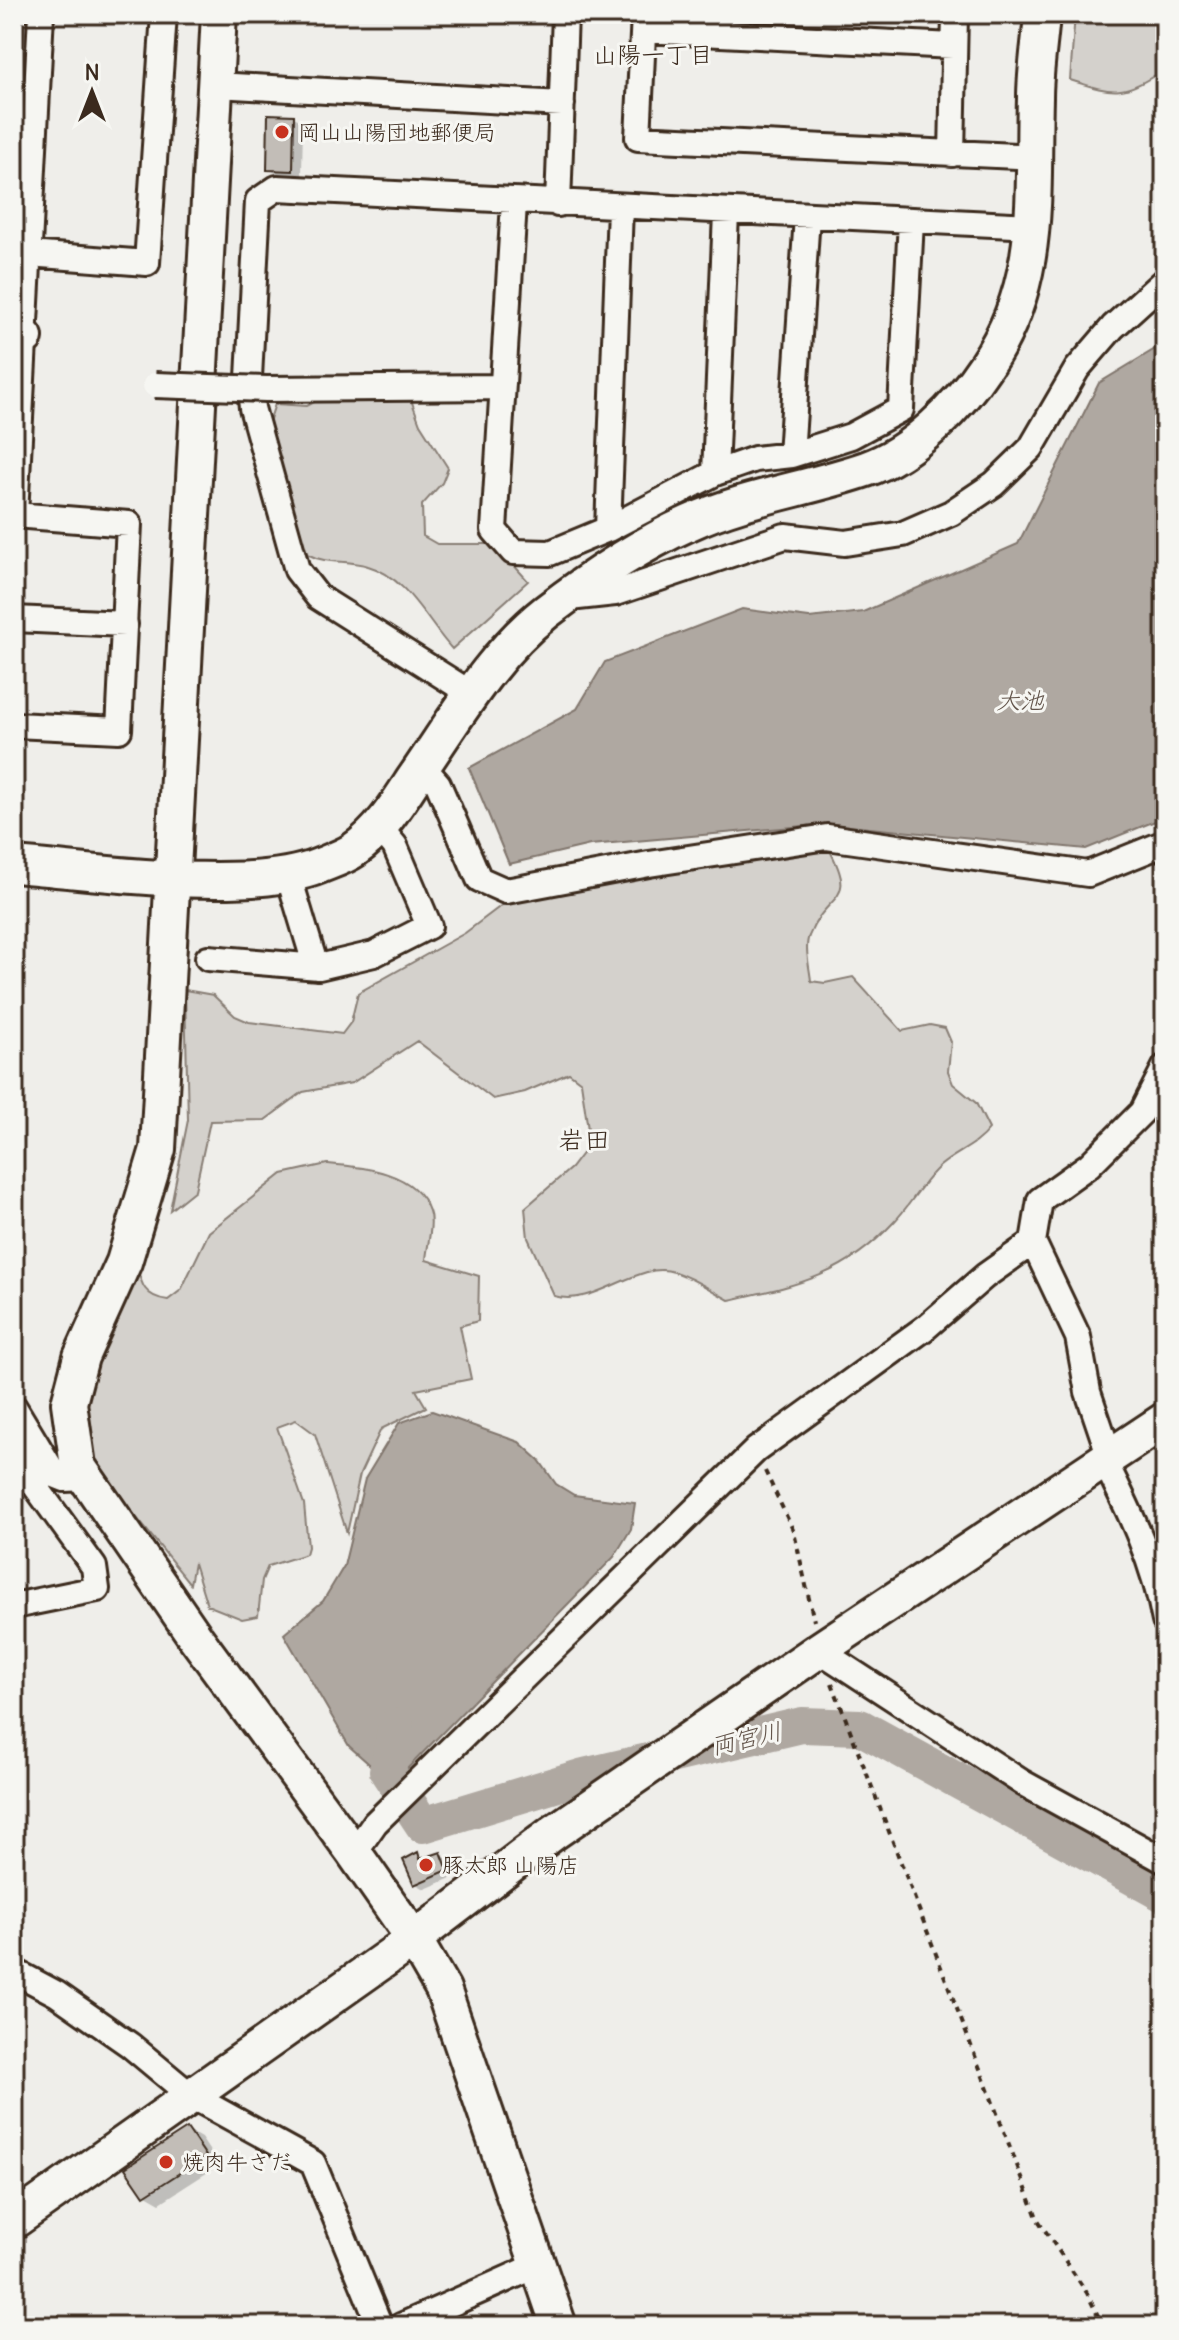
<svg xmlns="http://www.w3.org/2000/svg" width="1179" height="2340" font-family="Delius,'Klee One',sans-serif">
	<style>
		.green { fill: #d4d1cc; stroke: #887e75; stroke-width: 2 }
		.water { fill: #afa8a1; stroke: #81766d; stroke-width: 2 }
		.shadow { fill: #0003 }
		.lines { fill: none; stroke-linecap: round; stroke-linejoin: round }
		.river { stroke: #afa8a1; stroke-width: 36 }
		.building { fill: #c2bdb7; stroke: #3b2a1e; stroke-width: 2 }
		.street-casing { stroke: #3b2a1e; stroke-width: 30 }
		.secondary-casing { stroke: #3b2a1e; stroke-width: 40 }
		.path { stroke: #3b2a1e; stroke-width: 4; stroke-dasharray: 6 6; stroke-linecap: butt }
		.street { stroke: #f6f6f2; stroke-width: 24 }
		.secondary { stroke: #f6f6f2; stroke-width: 34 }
		.street-bridge-casing { stroke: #3b2a1e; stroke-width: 30; stroke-linecap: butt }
		.street-bridge { stroke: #f6f6f2; stroke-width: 24 }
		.poi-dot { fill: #c8321e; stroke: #f6f6f2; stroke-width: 3 }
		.labels { text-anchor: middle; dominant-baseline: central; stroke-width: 6; stroke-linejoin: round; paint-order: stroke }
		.poi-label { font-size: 22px; fill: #3b2a1e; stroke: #f6f6f2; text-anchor: start }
		.neighbourhood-label { font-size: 24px; fill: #3b2a1e; stroke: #f6f6f2 }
		.water-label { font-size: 24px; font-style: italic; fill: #64564c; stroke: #f6f6f2 }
		.quarter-label { font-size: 26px; fill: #3b2a1e; stroke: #f6f6f2 }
	</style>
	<rect width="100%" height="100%" fill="#efeeea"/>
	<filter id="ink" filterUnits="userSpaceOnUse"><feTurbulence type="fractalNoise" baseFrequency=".0125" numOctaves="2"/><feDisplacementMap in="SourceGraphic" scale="16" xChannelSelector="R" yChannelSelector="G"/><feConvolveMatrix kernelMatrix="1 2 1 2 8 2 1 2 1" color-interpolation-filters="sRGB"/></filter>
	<g filter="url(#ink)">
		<path class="green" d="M1075 14H1165V69C1123 96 1117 95 1070 80Z
			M326 396 410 397 420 424 448 468 442 483 422 505 423 536 437 544H495L528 581 452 649C427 622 407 577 368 566 347 559 327 565 307 554L267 428 275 404 307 406Z
			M828 847C860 905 827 890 809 936 804 947 810 969 811 981L825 983 853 977 902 1031 930 1025 945 1028 951 1042 948 1071 953 1084 976 1103 989 1129C975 1147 956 1152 940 1166 922 1182 910 1206 893 1223 843 1277 797 1285 729 1300 712 1291 692 1277 674 1272 637 1260 596 1308 554 1296L528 1238 525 1208 571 1168 590 1143 581 1082 569 1073 525 1092 493 1099 417 1041 352 1083 303 1092 265 1120 210 1121 195 1190 170 1210 188 1120 185 990 213 995 235 1016 249 1022 342 1034 351 1022 358 993 465 933 514 896Z
			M327 1164C363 1167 416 1171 429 1211 434 1223 427 1246 426 1260L479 1276 478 1321 460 1326 471 1379 416 1390 426 1407 381 1429 360 1474 347 1533 315 1434 296 1420 277 1427 304 1504 308 1547 306 1554 268 1566 262 1580 258 1616 242 1619 207 1605 194 1563 190 1584 96 1467 81 1402 135 1260C141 1283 143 1297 168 1300L181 1290 209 1232 282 1174Z"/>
		<path class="water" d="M1165 343V817L1086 849 828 824 590 845 509 864 469 768 577 709 605 662 742 609 809 618 863 612 1018 544 1099 383Z
			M432 1411 519 1442 539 1460 556 1484 574 1495 635 1503 631 1529 614 1557 405 1771 378 1772 349 1746 284 1634 323 1601 344 1566 365 1479 399 1423Z"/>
		<path class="shadow" d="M294 117 303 122 302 175 278 174 269 169Z
			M418 1855 426 1859 440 1855 450 1860 456 1876 425 1889 416 1884Z
			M187 2130 201 2138 219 2165 160 2203 146 2195 128 2168Z"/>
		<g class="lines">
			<path class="river" d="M396 1726 387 1771 423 1825 584 1776 802 1725 860 1727 1165 1895"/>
		</g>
		<path class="building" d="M268 114 294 115 293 171 267 170Z
			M418 1852 420 1859 441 1852 448 1870 414 1885 403 1860Z
			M187 2128 206 2156 144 2196 125 2168Z"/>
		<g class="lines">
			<defs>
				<path id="street" d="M644 14 638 138 1037 157
					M644 30 953 46
					M216 85 562 104
					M952 154 955 14
					M514 203 494 530 513 552 550 553 608 529 715 473 755 459 791 455 851 436 901 409 911 221
					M558 204 565 14
					M15 253 147 263 164 14
					M266 389 501 387
					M791 455 807 216
					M715 473 726 213
					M14 515 129 524 119 730 14 725
					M15 515 41 14
					M608 529 620 208
					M569 598 615 593 785 536 845 543 903 534 951 513 994 484 1031 448 1077 369 1113 327 1165 280
					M14 619 125 624
					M473 695 318 597 297 570 252 408 249 378 258 201 277 188 1032 226
					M423 767 438 784 479 879 506 891 649 864 827 837 1088 874 1165 843
					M288 874 316 967
					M208 958 319 967 374 954 429 926 395 846 380 828
					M1033 1242 1078 1337 1088 1392 1110 1457
					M14 1407 55 1475 65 1479 86 1478
					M14 1436 31 1480 94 1567 97 1589 14 1606
					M1104 1460C1131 1514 1154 1562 1165 1621
					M819 1650 1023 1783 1165 1861
					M354 1853 375 1823 756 1450 925 1328 985 1276 1033 1242 1040 1200 1089 1165 1142 1112 1165 1067
					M14 1971 57 1994 130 2045 190 2095 313 2163 380 2326
					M401 2326 538 2265"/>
				<path id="secondary" d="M219 14 158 1149 124 1262 81 1357 69 1403 78 1466 196 1638 354 1853 414 1939 443 1989 559 2326
					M14 336 25 337
					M14 865C93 871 248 895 319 866 331 861 344 857 354 850 380 832 396 806 413 780 453 723 490 656 546 612 589 579 640 545 689 523 745 497 808 489 866 469 913 453 959 406 986 365 1043 281 1032 193 1035 98 1035 70 1040 42 1042 14
					M14 2221 414 1939 553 1833 819 1650 1165 1420"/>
			</defs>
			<use href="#street" class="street-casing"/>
			<use href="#secondary" class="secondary-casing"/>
			<path class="path" d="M765 1471 794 1532 814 1621
				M832 1683 1038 2220 1087 2293 1103 2326"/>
			<use href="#street" class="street"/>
			<use href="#secondary" class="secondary"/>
			<defs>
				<path id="street-bridge" d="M155 385 266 389"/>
			</defs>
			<use href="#street-bridge" class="street-bridge-casing"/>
			<use href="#street-bridge" class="street-bridge"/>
		</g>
	</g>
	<g class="poi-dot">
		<circle cx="282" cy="132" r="8"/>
		<circle cx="426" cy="1865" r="8"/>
		<circle cx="166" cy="2162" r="8"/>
	</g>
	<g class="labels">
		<g class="poi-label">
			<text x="298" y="132">岡山山陽団地郵便局</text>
			<text x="442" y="1865">豚太郎 山陽店</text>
			<text x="182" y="2162">焼肉牛さだ</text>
		</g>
		<g class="neighbourhood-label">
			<text x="653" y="54">山陽一丁目</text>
		</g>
		<g class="water-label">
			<text x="1020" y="700">大池</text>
			<text transform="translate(746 1738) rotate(-13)">両宮川</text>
		</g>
		<g class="quarter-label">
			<text x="584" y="1139">岩田</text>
		</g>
	</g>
	<rect width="1179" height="2340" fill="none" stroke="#f6f6f2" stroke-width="48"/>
	<rect x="24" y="24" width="1131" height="2292" fill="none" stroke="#3b2a1e" stroke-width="3" filter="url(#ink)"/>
	<g transform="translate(92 92)" stroke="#f6f6f2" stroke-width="6" paint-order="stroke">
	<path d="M0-6L14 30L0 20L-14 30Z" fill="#3b2a1e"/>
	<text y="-12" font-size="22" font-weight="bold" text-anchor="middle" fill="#3b2a1e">N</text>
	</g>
</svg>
